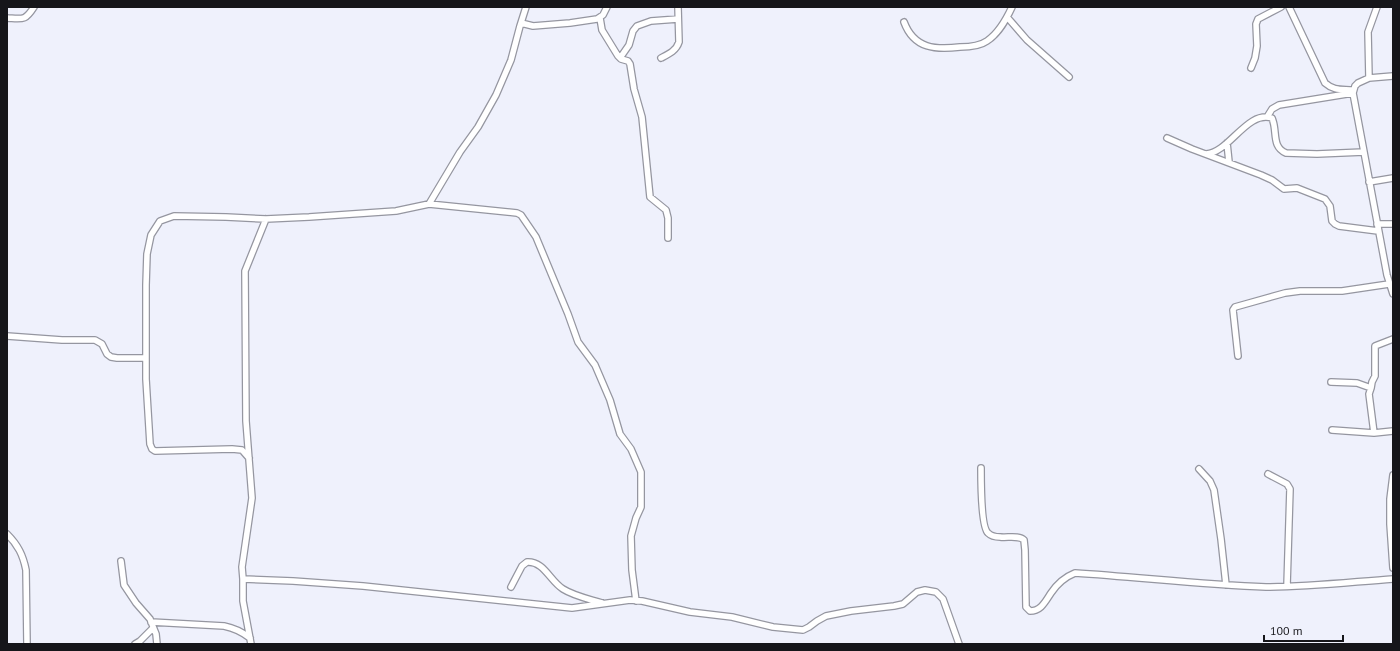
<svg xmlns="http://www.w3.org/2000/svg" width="1400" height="651" font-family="'PT Sans',sans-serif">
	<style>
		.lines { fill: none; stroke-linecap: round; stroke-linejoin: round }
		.minor-casing { stroke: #9596a0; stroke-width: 8 }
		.minor { stroke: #fff; stroke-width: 5.5 }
	</style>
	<rect width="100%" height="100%" fill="#eff1fc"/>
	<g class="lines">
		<defs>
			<path id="minor" d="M1289 7 1325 83C1334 91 1342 89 1353 90
				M1007 17 1027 40 1069 77
				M7 18C23 19 25 21 34 7
				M600 18 602 30 618 56 621 59 628 61 630 64 634 89 642 117 650 197 666 210 668 218V238
				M904 22C914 49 936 50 960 47 969 47 980 46 987 41 999 33 1006 20 1012 7
				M521 23 533 26 570 23 597 19 603 15 607 7
				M620 58 629 45 633 31 637 26 651 21 678 19
				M661 58C669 54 676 51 679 42L678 7
				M1251 68 1255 58 1257 46 1256 24 1258 19 1281 7
				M1393 76 1369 78 1358 83 1355 86 1353 93 1387 275 1393 294
				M1369 78 1368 32 1377 7
				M1267 117 1272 109 1279 105 1353 93
				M1167 138 1192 149 1261 175 1272 180 1284 189 1297 188 1325 199 1330 206 1332 221 1335 224 1339 226 1378 231
				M1227 143 1229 162
				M1206 154C1229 153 1247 110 1272 118L1273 121C1277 133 1272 147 1286 153L1317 154 1364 152
				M1369 182 1393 178
				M429 204 460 152 478 127 496 95 511 60 520 26 526 7
				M1377 224H1393
				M7 336 62 340H95L102 344 107 354 111 357 117 358H146
				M1238 356 1233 310 1235 307 1285 293 1300 291H1342L1389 284
				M1331 382 1357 383 1371 388 1369 394 1374 433
				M1371 388 1372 382 1375 376V346L1393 339
				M1332 430 1374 433 1393 431
				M249 458 242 450 232 449 155 451 152 449 150 444 146 379V285L147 254 151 235 160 221 174 216 226 217 266 219 309 217 396 211 429 204 517 213 521 215 536 237 568 314 578 342 595 365 610 400 620 434 631 449 641 472V507L636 518 631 536 632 570 636 601
				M981 468C981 480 981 527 988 533 991 536 996 537 1000 537 1007 538 1019 535 1024 540L1025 550 1026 607 1030 611C1041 611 1045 602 1051 593 1057 584 1065 577 1075 573 1139 577 1202 585 1266 587 1308 587 1351 582 1393 579
				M1199 469 1210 481 1214 490 1221 539 1226 585
				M1268 474 1287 484 1290 489 1287 586
				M1393 475 1390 499V524L1393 568
				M7 534C18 545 23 555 26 570L27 644
				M121 561 124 585 136 603 150 619 156 634 157 644
				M243 579 293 581 363 586 572 608 630 600 642 601 690 612 732 617 773 627 803 630 809 627 817 621 826 616 851 611 894 606 903 604 917 592 925 590 936 592 943 599 959 644
				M511 587 522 566 527 562C544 561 550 581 563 589 574 596 589 599 602 603
				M151 622 224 626C234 628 241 631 250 638
				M135 644 140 641 153 628
				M251 644 243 601V579L242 567 252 498 246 421 245 271 266 219"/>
		</defs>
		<use href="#minor" class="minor-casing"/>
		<use href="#minor" class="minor"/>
	</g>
	<rect width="1400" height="651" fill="none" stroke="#16161a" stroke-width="16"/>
	<path d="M1264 635v6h79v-6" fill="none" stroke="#16161a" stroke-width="2"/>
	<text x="1270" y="635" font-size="12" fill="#16161a" stroke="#eff1fc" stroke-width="3" paint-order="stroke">100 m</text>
</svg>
